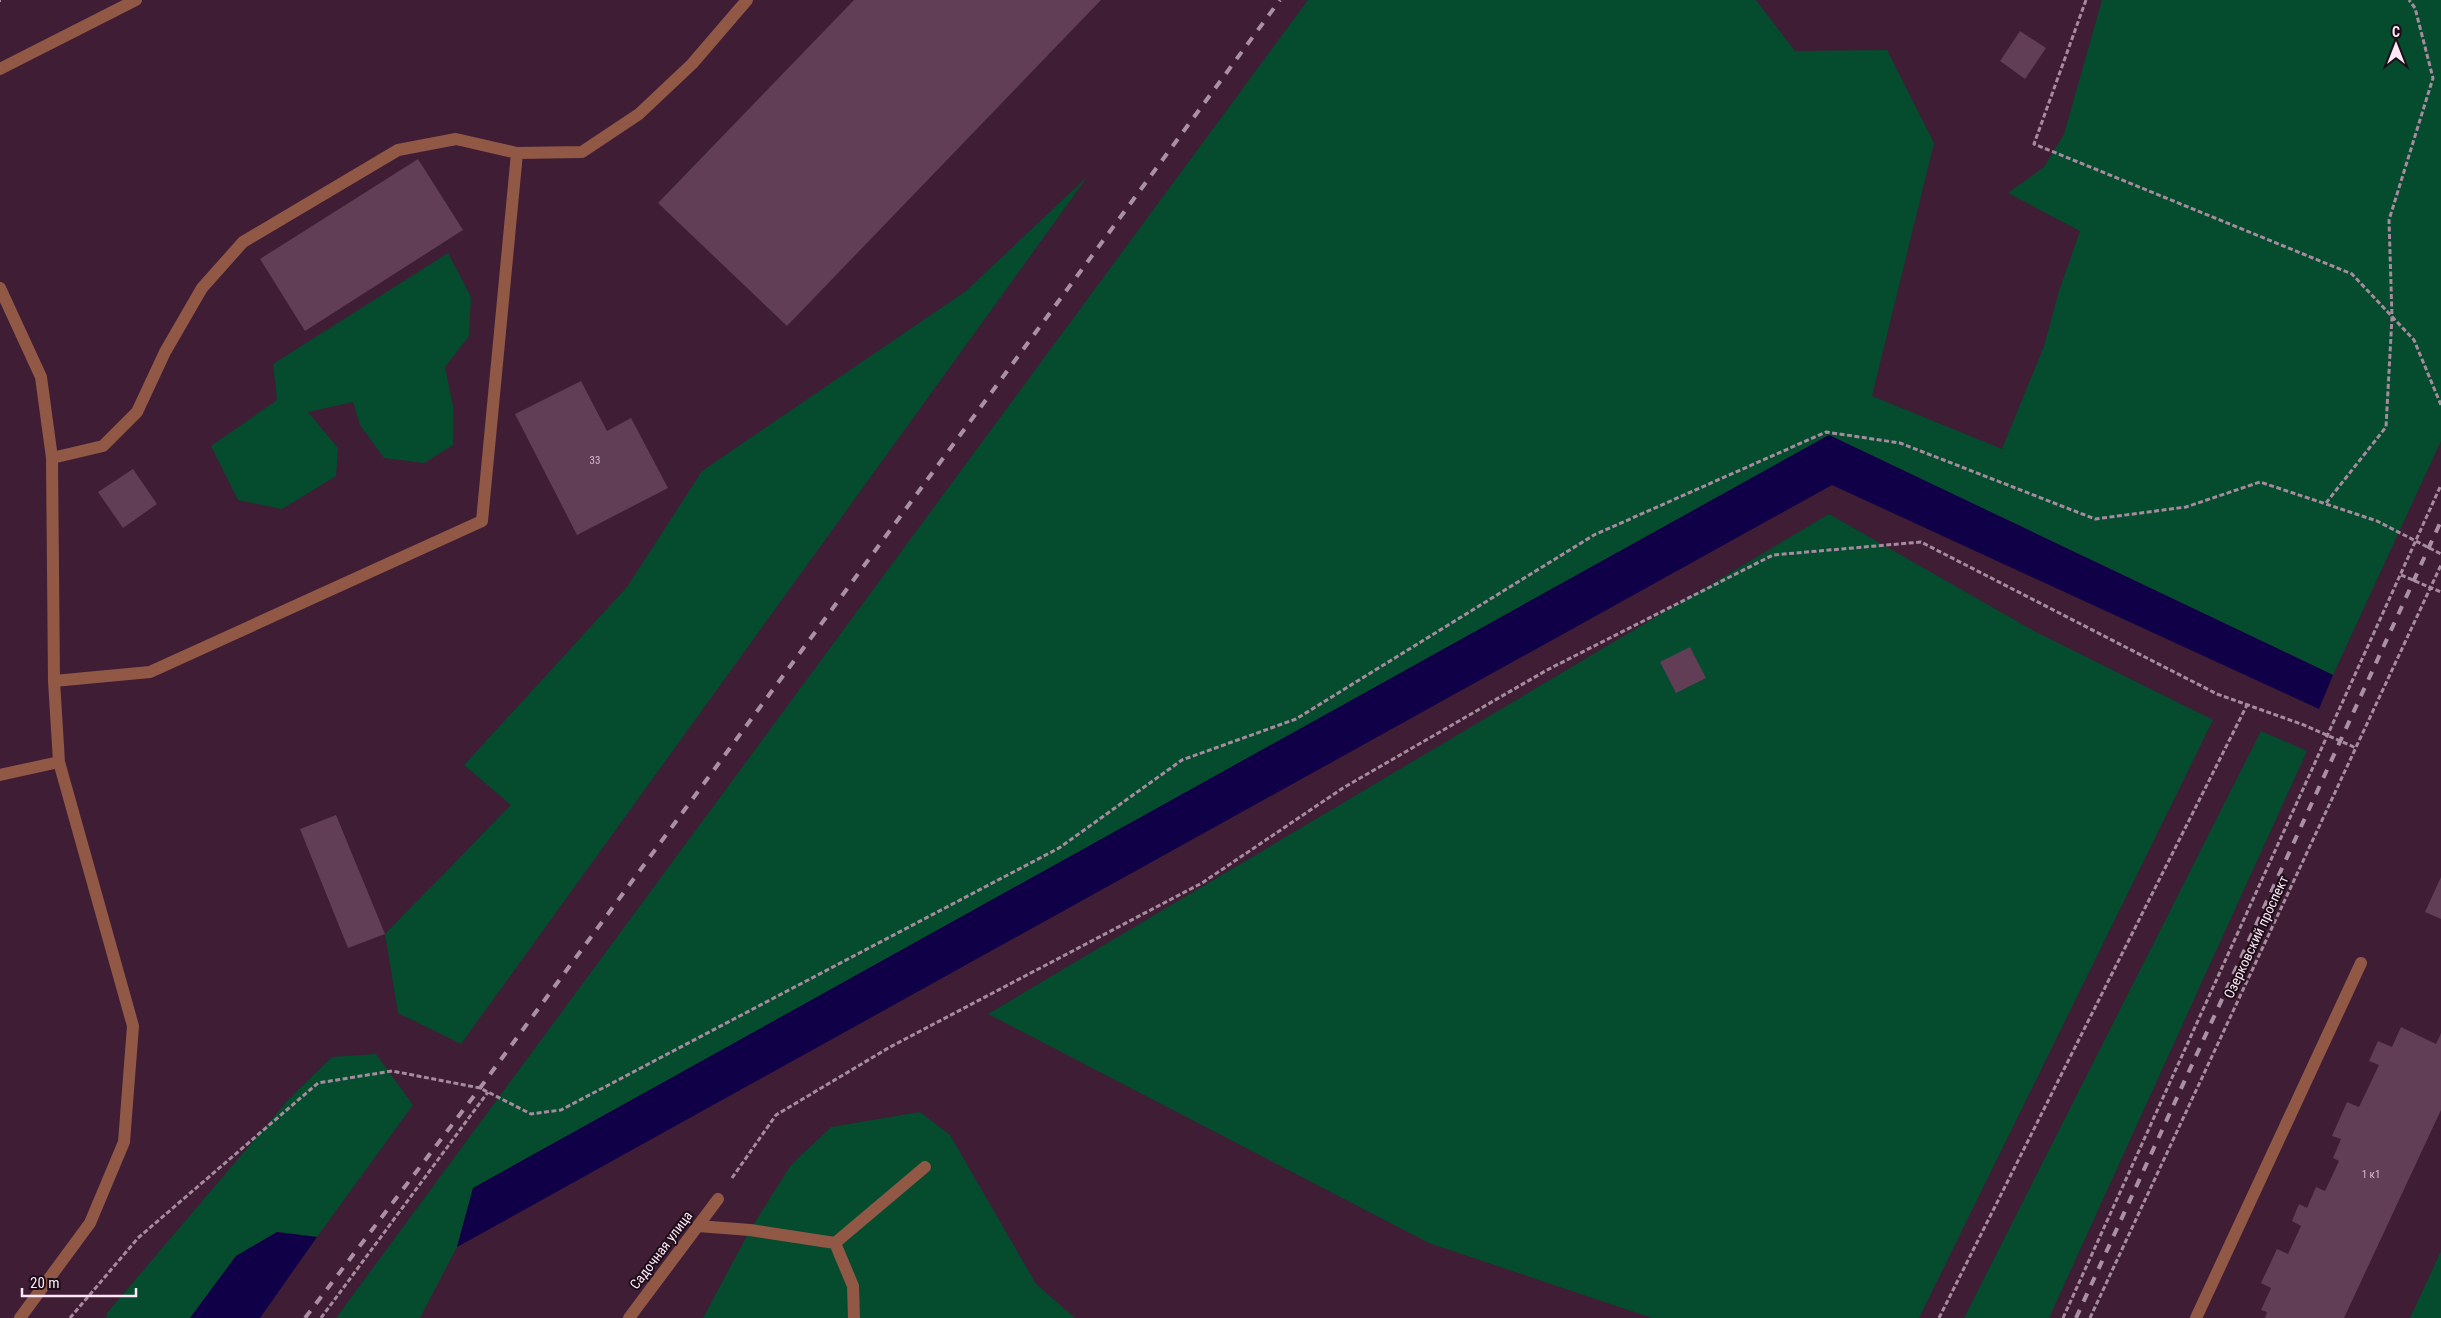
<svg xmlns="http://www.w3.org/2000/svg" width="2441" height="1318" font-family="'Roboto Condensed',sans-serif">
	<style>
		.green { fill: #054b2e }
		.water { fill: #100048 }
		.building { fill: #613d56 }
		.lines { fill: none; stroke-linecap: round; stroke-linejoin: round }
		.path { stroke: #a68b9e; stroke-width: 3; stroke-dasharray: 5 2.5; stroke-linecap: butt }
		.lane { stroke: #915846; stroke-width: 12 }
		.rail { stroke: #ab90a3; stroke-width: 4; stroke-dasharray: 9 9; stroke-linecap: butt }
		.labels { text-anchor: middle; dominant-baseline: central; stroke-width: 4; stroke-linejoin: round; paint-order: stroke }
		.number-label { font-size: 11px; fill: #d6bccd }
		.street-label { font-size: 14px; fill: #fde6f5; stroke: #1c0d18 }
	</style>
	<rect width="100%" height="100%" fill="#3e1d35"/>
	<path class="green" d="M1308 0H1756L1795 51 1887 50 1934 143 1872 396 2002 449 2044 346 2059 291 2080 231 2008 193 2044 167 2064 134 2102 0H2441V441L2333 675 1829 435 473 1188 457 1247 420 1318H336Z
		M1088 176 461 1044 398 1013 385 934 511 805 464 765 627 587 702 471 966 291Z
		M448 253 471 297 469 336 445 367 453 406V445L424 463 384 458 360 425 353 402 308 412 338 448 336 476 282 509 238 500 211 446 277 400 273 364Z
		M1829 514 2034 631 2213 720 1919 1318H1652L1429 1243 988 1014Z
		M2261 731 2307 751 2049 1318H1964Z
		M376 1054 413 1105 317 1237 277 1232 236 1256 190 1318H106L107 1313 288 1100 332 1057Z
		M920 1112 950 1135 1036 1284 1075 1318H703L750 1230 791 1165 831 1127Z
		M2441 1251V1318H2410Z"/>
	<path class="water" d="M1829 435 2333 675 2319 709 1832 485 457 1247 473 1188Z
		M277 1232 317 1237 260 1318H190L236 1256Z"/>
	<path class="building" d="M854 0H1101L787 326 658 203Z
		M2020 31 2046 48 2025 79 2000 61Z
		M418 159 463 230 305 331 260 259Z
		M581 381 607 431 631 418 668 488 577 535 515 414Z
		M133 469 157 504 123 528 98 492Z
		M1690 647 1706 678 1676 693 1660 662Z
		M336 815 385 934 348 948 300 829Z
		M2441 877V919L2425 912Z
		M2401 1027 2436 1044 2441 1033V1110L2344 1318H2265L2267 1312 2261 1310 2271 1288 2261 1283 2277 1249 2288 1254 2301 1226 2292 1221 2299 1204 2307 1208 2316 1187 2325 1191 2339 1161 2333 1158 2341 1139 2332 1136 2347 1102 2359 1107 2379 1065 2369 1061 2378 1041 2392 1047Z"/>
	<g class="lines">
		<path class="path" d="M2086 0 2034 144 2352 274 2414 340 2441 405
			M2326 503 2386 427 2392 317 2389 220 2433 78 2415 8 2409 0
			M2401 575 2441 592
			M732 1178 776 1115 890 1047 1202 883 1343 788 1547 670 1773 555 1921 542 2217 694 2304 725 2356 748
			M70 1318 138 1238 318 1083 392 1071 480 1088 531 1114 561 1110 1059 848 1182 760 1296 719 1594 535 1826 432 1900 443 2095 519 2186 507 2260 482 2377 521 2441 554
			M321 1318 488 1092
			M1939 1318 2247 705
			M2063 1318 2441 485
			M2090 1318 2441 565"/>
		<path class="lane" d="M0 69 136 0
			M0 288 41 377 52 458 54 681 59 762 133 1026 124 1142 90 1223 20 1318
			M52 458 103 446 137 412 165 352 202 288 243 242 398 150 456 139 517 153 582 152 639 114 692 64 747 0
			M54 681 150 672 482 521 517 153
			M0 775 59 762
			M698 1226 750 1230 835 1243 925 1167
			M835 1243 853 1286 854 1318
			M629 1318 718 1199
			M2196 1318 2361 963"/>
		<path class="rail" d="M0 0H1
			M305 1318 480 1088 1280 0
			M2076 1318 2441 521"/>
	</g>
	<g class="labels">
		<g class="number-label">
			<text x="595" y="460">33</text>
			<text x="2371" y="1174">1 к1</text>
		</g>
		<g class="street-label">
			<text transform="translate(2256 937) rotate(-65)">Озерковский проспект</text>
			<text transform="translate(661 1250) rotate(-53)">Садочная улица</text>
		</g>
	</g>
	<g transform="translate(2396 45)" stroke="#1c0d18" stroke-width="4" paint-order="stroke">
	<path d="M0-4L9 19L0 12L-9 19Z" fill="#fde6f5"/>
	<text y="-8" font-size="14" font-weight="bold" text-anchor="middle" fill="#fde6f5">С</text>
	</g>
	<path d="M22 1288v8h114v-8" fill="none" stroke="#fde6f5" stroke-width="2.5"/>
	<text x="30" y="1288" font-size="15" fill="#fde6f5" stroke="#1c0d18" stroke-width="4" paint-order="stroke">20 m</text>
</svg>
